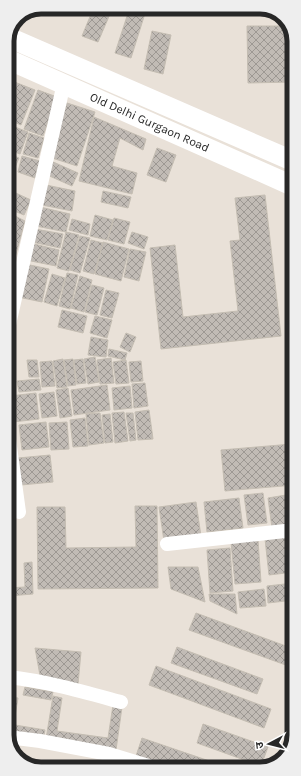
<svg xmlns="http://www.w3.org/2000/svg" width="301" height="776" font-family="Karla,'Noto Sans Devanagari',sans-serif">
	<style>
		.building { fill: url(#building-cross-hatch); stroke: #c4bdb2 }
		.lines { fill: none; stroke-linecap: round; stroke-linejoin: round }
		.minor { stroke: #fff; stroke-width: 14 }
		.secondary { stroke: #fff; stroke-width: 20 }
		.labels { text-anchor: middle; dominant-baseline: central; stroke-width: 4; stroke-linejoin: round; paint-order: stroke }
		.street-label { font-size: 12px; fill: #272727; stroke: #fff }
		.rim { fill: none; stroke: #272727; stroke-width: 5 }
	</style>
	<defs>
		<pattern id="building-cross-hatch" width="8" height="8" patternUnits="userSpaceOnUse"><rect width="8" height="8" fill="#c1bbb5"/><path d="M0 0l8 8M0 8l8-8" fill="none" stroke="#9d9893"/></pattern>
	</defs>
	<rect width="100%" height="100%" fill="#e9e1d8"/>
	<path class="building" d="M94 7H113L98 42 82 36Z
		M130 7H147L131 58 115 53Z
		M247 26H289L293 32V82L248 83Z
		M152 31 171 35 163 74 144 69Z
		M7 74 13 77 7 89Z
		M12 81 35 90 21 125 7 119V94Z
		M38 90 57 97 43 136 24 129Z
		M67 103 95 112 77 166 49 157Z
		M94 117 146 139 143 150 120 138 112 166 137 173 132 194 79 181Z
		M7 124 28 132 20 154 7 149Z
		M29 133 44 138 38 158 23 154Z
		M157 148 176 155 166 182 147 175Z
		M7 153 19 158 8 184 7 183Z
		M22 156 40 161 35 178 18 172Z
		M51 161 78 173 72 186 45 174Z
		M46 185 75 191 72 211 42 205Z
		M7 189 31 200 24 215 7 208Z
		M103 191 131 197 128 208 101 202Z
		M265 195 281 336 161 349 150 248 175 245 183 317 238 311 230 241 240 240 235 198Z
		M40 207 70 214 66 232 36 226Z
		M7 212 25 221 14 261 7 257Z
		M95 215 113 220 107 240 90 236Z
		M114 218 130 222 124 244 108 240Z
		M72 219 90 224 88 235 69 230Z
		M35 229 63 234 60 248 32 242Z
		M66 232 79 235 69 271 57 268Z
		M132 232 148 237 144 249 128 243Z
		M80 236 90 238 80 273 70 270Z
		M91 240 103 243 94 274 83 271Z
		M103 242 129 249 121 281 95 274Z
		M30 243 59 250 56 266 26 260Z
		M130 249 146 252 139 281 124 277Z
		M25 264 49 269 42 302 18 297Z
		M7 269 17 273 10 298 7 297Z
		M67 273 78 275 70 309 59 306Z
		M52 274 65 278 57 306 44 302Z
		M80 276 92 280 84 312 71 308Z
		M92 285 104 288 97 315 85 312Z
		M106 290 119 293 112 318 100 315Z
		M62 310 87 316 83 333 58 327Z
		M95 316 112 320 107 338 90 333Z
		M126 333 136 337 130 352 120 347Z
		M91 337 108 340 106 357 88 355Z
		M109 349 127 353 125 360 108 356Z
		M95 357 99 382 88 384 84 359Z
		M111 358 114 383 100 384 97 360Z
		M63 359 67 387 57 388 53 361Z
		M73 359 76 385 68 386 64 360Z
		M83 359 86 383 77 384 74 360Z
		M27 360H37L39 377H29Z
		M126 360 129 383 116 384 113 362Z
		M52 361 55 386 42 387 40 362Z
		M141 361 143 381 131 382 129 362Z
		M39 379 41 390 19 392 17 381Z
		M145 383 148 406 134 408 132 384Z
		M107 385 110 410 74 415 71 390Z
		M130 386 132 408 114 410 112 388Z
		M68 388 72 416 60 418 56 390Z
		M54 392 57 416 42 418 39 394Z
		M36 393 39 419 13 422 10 396Z
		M149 410 153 439 138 440 135 412Z
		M124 412 128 441 115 443 112 413Z
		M100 413 104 443 89 445 86 414Z
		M126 413H133L136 440 130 441Z
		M110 414 113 442 105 443 102 415Z
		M85 418 88 446 73 447 70 420Z
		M46 422 49 447 22 450 19 425Z
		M67 422 69 449 51 450 49 423Z
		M292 444 294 485 225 491 221 450Z
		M50 455 53 482 21 485 18 458Z
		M263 493 267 523 248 525 244 495Z
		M292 494 294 525 272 528 268 498Z
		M239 498 243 528 207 532 204 502Z
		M196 502 201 536 164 541 159 507Z
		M135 506H157L158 588 38 589 37 507H65L66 548 136 547Z
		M293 536 294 572 269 575 265 539Z
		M258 540 261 582 235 584 231 542Z
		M230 548 233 591 210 593 207 550Z
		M32 562 33 594 8 596V588L25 587 24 563Z
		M168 567H198L205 602 171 589Z
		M294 583V600L268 603 267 586Z
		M264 589 266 606 240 608 238 592Z
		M209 594H235L237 614 210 601Z
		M196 613 294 649V668L189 630Z
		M177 647 263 679 257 694 171 663Z
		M35 648 81 652 78 684 41 681Z
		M156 666 271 709 264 728 149 685Z
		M25 687 53 692 51 700 23 695Z
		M53 696 62 698 57 731 108 738 113 705 122 707 116 750 46 739Z
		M8 697 18 698 12 734H8Z
		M203 724 268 747 261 766 197 743Z
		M15 725 45 730 43 741 13 737Z
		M142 738 230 768H162L135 759Z"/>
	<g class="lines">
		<path class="minor" d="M7 266 20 274
			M8 329 64 83
			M8 432 19 512
			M167 544 294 530
			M8 677C46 681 84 692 121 702
			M8 737 40 741 109 754 155 768"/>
		<g class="secondary">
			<path d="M8 37 293 161"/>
			<path id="s1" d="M7 59 293 186"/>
		</g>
	</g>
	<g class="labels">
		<g class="street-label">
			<text stroke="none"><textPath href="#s1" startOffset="156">Old Delhi Gurgaon Road</textPath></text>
		</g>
	</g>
	<path d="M0 0H301V776H0ZM41 14H260A27 27 0 0 1 287 41V735A27 27 0 0 1 260 762H41A27 27 0 0 1 14 735V41A27 27 0 0 1 41 14Z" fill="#eee" fill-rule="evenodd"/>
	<path class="rim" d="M41 14H260A27 27 0 0 1 287 41V735A27 27 0 0 1 260 762H41A27 27 0 0 1 14 735V41A27 27 0 0 1 41 14Z"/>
	<g transform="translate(269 744) rotate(263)" stroke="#ffffff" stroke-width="3" paint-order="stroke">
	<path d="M0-3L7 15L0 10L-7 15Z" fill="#272727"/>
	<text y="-6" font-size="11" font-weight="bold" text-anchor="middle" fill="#272727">उ</text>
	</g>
</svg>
